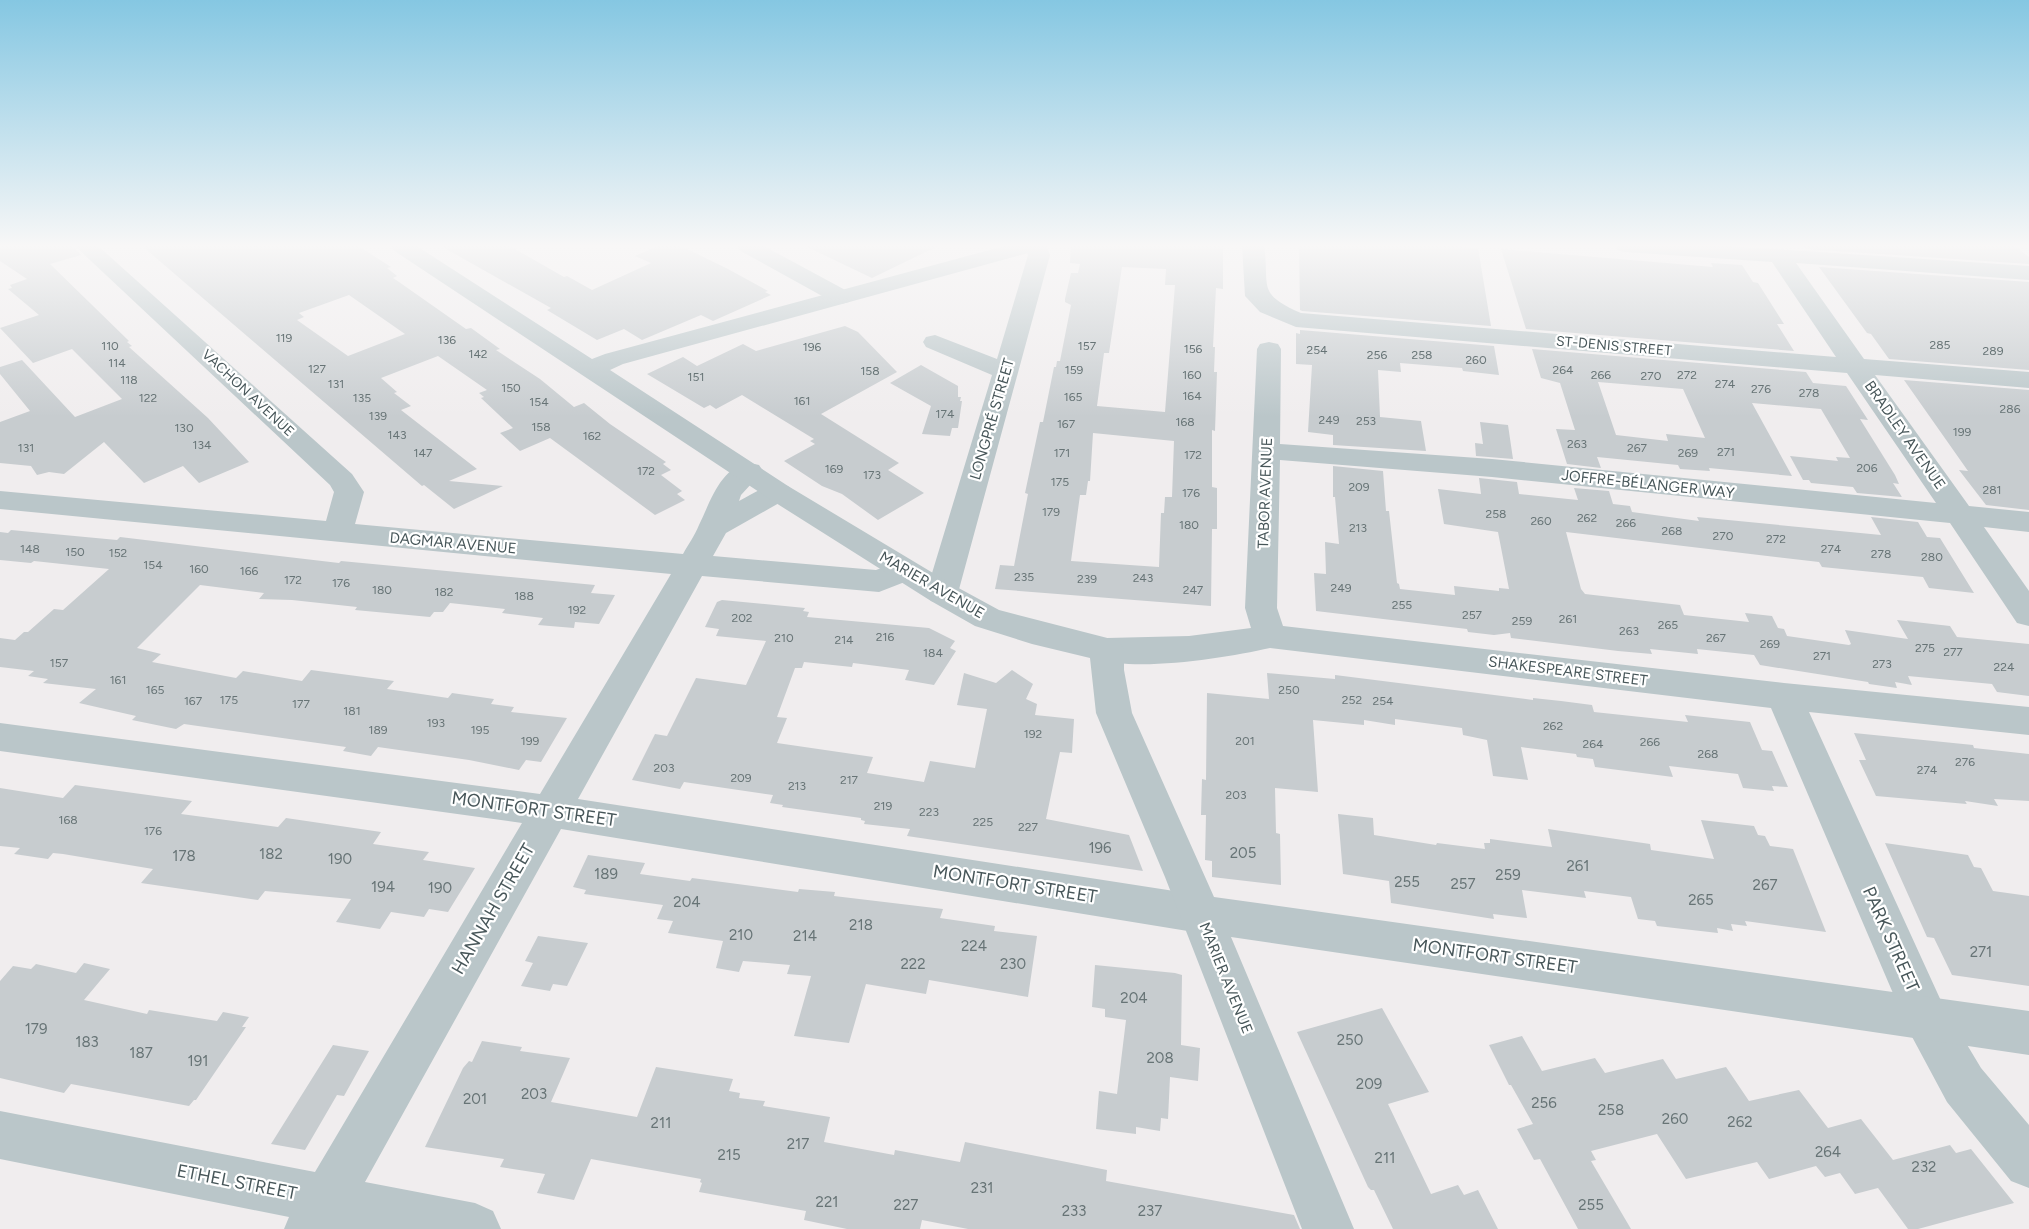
<svg xmlns="http://www.w3.org/2000/svg" width="2029" height="1229" font-family="Figtree,sans-serif">
	<style>
		.building { fill: #c7cccf; fill-rule: evenodd }
		.lines { fill: none; stroke-linecap: round; stroke-linejoin: round }
		.minor { fill: #bac6c9; fill-rule: evenodd }
		.tertiary { fill: #bac6c9; fill-rule: evenodd }
		.labels { text-anchor: middle; dominant-baseline: central; stroke-width: 4.5; stroke-linejoin: round; paint-order: stroke }
		.number-label { font-size: 12px; fill: #677476 }
		.far-street-label { font-size: 14px; fill: #475659; stroke: #fff }
		.street-label { font-size: 15px; fill: #475659; stroke: #fff }
		.near-number-label { font-size: 15px; fill: #677476 }
		.near-street-label { font-size: 18px; fill: #475659; stroke: #fff }
	</style>
	<rect width="100%" height="100%" fill="#f0edee"/>
	<path class="building" d="M0 245H72L81 255 50 264 129 341 127 342 132 346 129 347 208 418 249 462 199 483 183 466 144 483 104 442 64 474 49 472 37 475 31 466 0 463V422L30 411 0 374V367L22 360 75 417 122 399 72 349 33 363 0 328 39 315 8 289 12 288 10 285 27 279 0 261Z
		M141 245H357L391 267 387 268 397 276 393 278 399 282 466 329 471 328 500 349 496 350 540 379 574 407 584 403 610 424 666 462 663 464 671 470 661 475 682 491 677 494 685 500 655 515 550 438 520 451 500 433 513 428 481 398 484 397 479 393 487 390 438 356 381 378 397 392 394 393 411 406 401 410 477 469 449 481 503 486 454 509 424 485 422 486ZM349 295 405 334 348 356 297 320 304 317 299 313Z
		M439 245H508L564 277 567 276 592 290 651 263 635 256 660 245H679L728 269 768 291 765 292 771 295 713 321 701 315 642 340 624 329 597 340 547 310 551 308Z
		M803 245H940L872 278Z
		M1071 245H1223V289L1216 288 1213 347H1215L1214 372H1217L1215 431 1212 430V487L1217 488V529H1212L1211 606 995 589 1000 565 1014 566 1028 494 1025 493 1040 422H1043L1054 367H1056L1057 361H1060L1071 305 1065 302V299L1071 273H1078L1080 264 1070 263ZM1122 267 1166 269 1165 285H1175L1165 412 1097 406 1104 353H1109ZM1093 433 1174 441 1172 497H1165L1164 513H1161L1159 567 1071 561 1080 495H1086L1088 481H1090Z
		M1299 245H1447L1478 248 1491 326 1302 311 1300 310Z
		M1803 245H2013L2029 257V264L1806 249Z
		M1501 249 1713 267 1711 263 1742 265 1753 282 1758 283 1784 324H1777L1794 351 1526 329Z
		M1819 267 2029 282V370L1889 359 1871 334 1867 333Z
		M845 326 858 332 897 372 821 414 899 463 888 470 924 493 878 520 842 494 822 486 784 461 815 444 810 441 814 439 742 395 716 409 710 405 704 408 647 374 683 357 697 366 743 344 756 351Z
		M1300 330 1494 346 1499 375 1463 371 1462 368 1400 363 1401 372 1378 370 1380 417 1421 421 1426 451 1333 445V435L1308 432 1312 365 1296 364V333L1300 334Z
		M1532 349 1806 372 1813 383 1846 386 1868 420 1860 419 1895 475 1899 484 1893 483 1902 497 1857 493 1853 487 1811 483 1809 480H1803L1790 456 1838 461 1836 457 1850 458 1821 409 1752 403 1792 476 1709 468 1710 471 1680 469 1678 465 1597 457 1601 468 1567 464 1556 429 1575 430 1560 383 1541 378ZM1598 382 1683 389 1705 438 1666 434 1668 441 1616 435Z
		M921 365 958 386V397H961L960 401H962L958 428H952L950 436 922 434 931 406 890 383Z
		M1904 380 2029 390V510L1986 505 1959 470 1968 471Z
		M1480 422 1508 425 1513 459 1476 456 1475 443 1483 444Z
		M1333 466 1383 471 1386 511H1389L1397 583 1399 584 1400 589 1455 595 1454 586 1499 591V588L1509 589 1498 532 1444 524 1438 489 1481 494 1479 478 1517 482 1519 494 1578 500 1574 488 1609 491 1613 504 1630 506 1632 512 1699 521 1697 517 1881 535 1871 517 1918 522 1927 537 1940 538 1974 593 1929 588 1923 577 1822 567 1819 562 1566 532 1581 589 1585 594 1680 605 1684 615 1749 622 1745 613 1772 616 1778 628 1784 629 1787 636 1849 645 1851 644 1845 630 1908 639 1897 620 1950 626 1957 637 2029 644V696L1997 692 1992 684 1908 676 1912 685 1895 682 1897 688 1869 684 1868 682 1760 665 1754 655 1697 649 1698 654 1650 649 1652 654 1618 651 1511 638 1510 633 1494 635 1468 632 1467 629 1316 611 1314 573 1326 574 1325 542 1339 544 1335 497H1333Z
		M11 530 117 540 120 537 339 563 341 561 595 585 591 593 615 595 599 624 575 622 574 628 538 625 543 618 502 613 505 609 450 603 443 612H434L430 617 355 610 357 607 292 600 259 599 264 593 200 585 137 648 161 654 152 662 236 678 243 671 302 681 311 670 394 681 387 689 448 698 452 693 494 699 491 704 514 707 511 712 567 718 541 762 526 760 519 770 469 760 378 747 371 756 343 751 346 747 184 724 176 729 132 720 136 716 79 703 96 689 43 683 48 679 28 676 34 671 0 667V638L15 640 24 632H28L54 609 63 610 109 569 34 561 31 563 0 560V532L8 533Z
		M722 600 805 608 803 611 809 612 807 617 929 628 955 641 950 648 956 651 934 685 905 680 909 670 853 663 852 667 804 662 802 668H795L777 717 787 718 777 743 873 757 867 773 924 782 930 761 975 768 987 709 957 705 964 673 996 683 1012 670 1033 684 1026 699 1037 704 1035 715 1074 719 1072 753 1060 752 1046 819 1129 835 1143 871 907 836 910 829 864 824 865 821 861 820V818L782 807 783 805 770 803 773 795 684 782 680 789 632 780 655 734 667 736 696 678 746 685 766 641 716 636 719 629 705 627 717 602Z
		M1267 673 1335 679V675L1533 700V698L1561 701 1592 705 1594 712 1688 722 1685 715 1750 722 1762 750 1772 751 1788 787 1772 786 1774 791 1743 788 1738 774 1669 766 1673 777 1595 767 1593 759 1577 757 1576 754 1521 747 1528 780 1493 776 1487 740 1463 735 1462 728 1395 719V725L1364 720V725L1313 720 1318 792 1275 788 1276 833 1280 834 1281 885 1212 877V861L1205 860 1206 815H1201L1202 779 1206 780 1207 693 1269 699Z
		M1854 733 1973 745 1974 748 2029 754V801L1994 799 1998 806 1965 801 1967 804 1876 796 1859 760H1866Z
		M75 785 192 801 181 814 278 827 286 818 381 832 373 844 429 852 423 860 475 868 448 912 429 909 424 917 391 912 380 929 336 922 351 899 265 891 258 900 141 883 153 869 63 854 53 853 48 859 14 854 20 848 0 846V788L63 798Z
		M1338 814 1373 818 1374 835 1436 845 1437 843 1485 849 1484 843H1490V839L1552 847 1548 829 1650 844 1651 850 1714 859 1701 820 1754 826 1758 835 1765 836 1770 846 1793 849 1826 932 1745 921 1747 926 1731 924 1733 931 1717 928 1718 933 1657 926 1655 921 1638 919 1631 897 1584 891 1586 898 1522 890 1527 918 1493 914 1494 919 1391 903 1389 881 1343 874Z
		M1885 843 1968 855 1974 867 1981 868 1993 891 2029 896V986L1952 975 1934 938 1927 937Z
		M588 855 645 863 640 874 690 881 692 878 798 892 799 889 835 892 834 896 943 909 940 918 995 926 994 931 1037 936 1028 997 929 980 926 994 866 984 849 1043 794 1036 811 976 787 974 790 965 743 961 739 972 716 968 723 941 668 933 673 921 657 919 663 905 584 894 586 890 573 887Z
		M538 936 588 943 567 986 553 984 550 991 521 986 533 963 525 961Z
		M84 963 110 969 84 1000 147 1014 149 1010 217 1021 223 1012 249 1017 242 1027H246L196 1100H194L189 1106 71 1084 64 1093 0 1078V981L13 966 31 969 36 964 76 973Z
		M1095 965 1175 973 1182 975 1181 1045 1200 1048 1198 1081 1170 1077 1168 1119 1161 1118 1160 1131 1136 1127V1134L1096 1129 1099 1091 1117 1094 1126 1020 1105 1017V1009L1092 1007Z
		M1382 1008 1429 1092 1388 1104 1431 1194 1458 1185 1464 1195 1478 1190 1498 1229H1393L1374 1190H1371L1368 1187 1297 1032Z
		M1522 1036 1542 1071 1595 1058 1605 1073 1663 1059 1676 1079 1726 1067 1749 1101 1799 1090 1828 1128 1861 1119 1893 1160 1950 1145 1956 1153 1971 1149 2014 1203 1918 1229H1908L1878 1188 1855 1194 1840 1173 1825 1177 1816 1166 1769 1179 1757 1162 1686 1179 1657 1134 1591 1151 1596 1160 1591 1161 1631 1229H1578L1540 1159 1534 1160 1517 1129 1533 1124 1511 1085H1509L1489 1045Z
		M482 1041 522 1047 520 1051 570 1058 551 1102 637 1117 656 1067 733 1079 729 1091 740 1093 739 1098 765 1101 763 1106 830 1117 824 1142 894 1155 895 1150 960 1162 965 1142 1107 1170 1106 1181 1294 1215 1300 1229H968L922 1220 920 1229H847L804 1220 806 1211 699 1192 702 1183 700 1182 701 1179 591 1159 574 1200 537 1193 545 1174 500 1167 504 1159 425 1147 463 1068 469 1061 472 1062Z
		M333 1045 369 1051 344 1096 337 1095 305 1150 271 1144Z"/>
	<g class="lines">
		<path class="minor" d="M74 245H97L352 474 364 492 355 524 683 554C688 545 695 535 699 525 711 501 724 456 759 465L763 471 741 495 739 501C756 492 770 481 788 486L793 492 788 498 726 533 713 556 876 570 904 560 915 564 920 571 915 578 879 592 702 576 578 799 1200 895 1215 901 1221 914 1215 927 1200 933 561 829 365 1182 475 1203 493 1211 501 1229H284L289 1217 0 1159V1111L315 1172 522 823 0 751V723L540 794 671 574 0 509V491L326 521 334 492 330 485Z
			M736 245H762L849 292 853 297 849 302 841 304 833 302 739 250Z
			M1024 245H1046L1050 255 958 593 953 601 942 604 931 601 926 593 992 375 926 347 923 342 926 337 935 335 997 359 1028 255Z
			M1242 245H1264C1270 288 1256 293 1301 313L1836 357 1772 262 1625 252 1617 250 1614 245H1714L2029 266V280L1796 263 1864 359 2029 372V388L1875 375 1969 506 2029 512V532L1984 527 2029 591V626L2017 623 1950 523 1492 477 1280 460 1277 608 1283 626 1784 683 2029 707V735L1809 712 1942 1003 1981 1068 2029 1125V1188L2011 1181 1947 1102 1910 1033 1771 708 1270 648C1225 658 1139 672 1095 659L1090 650 1095 641 1107 638 1189 636 1251 628 1245 608 1257 349 1260 344 1269 342 1278 344 1281 349 1280 444 1492 459 1936 503 1847 373 1296 327 1260 312 1245 296Z"/>
		<path class="tertiary" d="M390 245H415L592 359 605 354 1008 245H1042L1039 250 623 364 610 370 788 486 953 585 999 610 1119 641 1124 650V670L1132 713 1214 897 2029 1011V1055L1231 937 1354 1229H1302L1165 877 1096 713 1090 658 1032 644 975 626 931 601 768 498 393 250Z"/>
	</g>
	<linearGradient id="sky" x2="0" y2="1"><stop stop-color="#85c7e2"/><stop offset="0.59" stop-color="#f8f7f7"/><stop offset="1" stop-color="#f8f7f7" stop-opacity="0"/></linearGradient>
	<rect width="2029" height="417" fill="url(#sky)"/>
	<g class="labels">
		<g class="number-label">
			<text x="284" y="338">119</text>
			<text x="447" y="340">136</text>
			<text x="1940" y="345">285</text>
			<text x="110" y="346">110</text>
			<text x="1087" y="346">157</text>
			<text x="812" y="347">196</text>
			<text x="1193" y="349">156</text>
			<text x="1317" y="350">254</text>
			<text x="1993" y="351">289</text>
			<text x="478" y="354">142</text>
			<text x="1377" y="355">256</text>
			<text x="1422" y="355">258</text>
			<text x="1476" y="360">260</text>
			<text x="117" y="363">114</text>
			<text x="317" y="369">127</text>
			<text x="1074" y="370">159</text>
			<text x="1563" y="370">264</text>
			<text x="870" y="371">158</text>
			<text x="1192" y="375">160</text>
			<text x="1601" y="375">266</text>
			<text x="1687" y="375">272</text>
			<text x="1651" y="376">270</text>
			<text x="696" y="377">151</text>
			<text x="129" y="380">118</text>
			<text x="336" y="384">131</text>
			<text x="1725" y="384">274</text>
			<text x="511" y="388">150</text>
			<text x="1761" y="389">276</text>
			<text x="1809" y="393">278</text>
			<text x="1192" y="396">164</text>
			<text x="1073" y="397">165</text>
			<text x="148" y="398">122</text>
			<text x="362" y="398">135</text>
			<text x="802" y="401">161</text>
			<text x="539" y="402">154</text>
			<text x="2010" y="409">286</text>
			<text x="945" y="414">174</text>
			<text x="378" y="416">139</text>
			<text x="1329" y="420">249</text>
			<text x="1366" y="421">253</text>
			<text x="1185" y="422">168</text>
			<text x="1066" y="424">167</text>
			<text x="541" y="427">158</text>
			<text x="184" y="428">130</text>
			<text x="1962" y="432">199</text>
			<text x="397" y="435">143</text>
			<text x="592" y="436">162</text>
			<text x="1577" y="444">263</text>
			<text x="202" y="445">134</text>
			<text x="26" y="448">131</text>
			<text x="1637" y="448">267</text>
			<text x="1726" y="452">271</text>
			<text x="423" y="453">147</text>
			<text x="1062" y="453">171</text>
			<text x="1688" y="453">269</text>
			<text x="1193" y="455">172</text>
			<text x="1867" y="468">206</text>
			<text x="834" y="469">169</text>
			<text x="646" y="471">172</text>
			<text x="872" y="475">173</text>
			<text x="1060" y="482">175</text>
			<text x="1359" y="487">209</text>
			<text x="1992" y="490">281</text>
			<text x="1191" y="493">176</text>
			<text x="1051" y="512">179</text>
			<text x="1496" y="514">258</text>
			<text x="1587" y="518">262</text>
			<text x="1541" y="521">260</text>
			<text x="1626" y="523">266</text>
			<text x="1189" y="525">180</text>
			<text x="1358" y="528">213</text>
			<text x="1672" y="531">268</text>
			<text x="1723" y="536">270</text>
			<text x="1776" y="539">272</text>
			<text x="30" y="549">148</text>
			<text x="1831" y="549">274</text>
			<text x="75" y="552">150</text>
			<text x="118" y="553">152</text>
			<text x="1881" y="554">278</text>
			<text x="1932" y="557">280</text>
			<text x="153" y="565">154</text>
			<text x="199" y="569">160</text>
			<text x="249" y="571">166</text>
			<text x="1024" y="577">235</text>
			<text x="1143" y="578">243</text>
			<text x="1087" y="579">239</text>
			<text x="293" y="580">172</text>
			<text x="341" y="583">176</text>
			<text x="1341" y="588">249</text>
			<text x="382" y="590">180</text>
			<text x="1193" y="590">247</text>
			<text x="444" y="592">182</text>
			<text x="524" y="596">188</text>
			<text x="1402" y="605">255</text>
			<text x="577" y="610">192</text>
			<text x="1472" y="615">257</text>
			<text x="742" y="618">202</text>
			<text x="1568" y="619">261</text>
			<text x="1522" y="621">259</text>
			<text x="1668" y="625">265</text>
			<text x="1629" y="631">263</text>
			<text x="885" y="637">216</text>
			<text x="784" y="638">210</text>
			<text x="1716" y="638">267</text>
			<text x="844" y="640">214</text>
			<text x="1770" y="644">269</text>
			<text x="1925" y="648">275</text>
			<text x="1953" y="652">277</text>
			<text x="933" y="653">184</text>
			<text x="1822" y="656">271</text>
			<text x="59" y="663">157</text>
			<text x="1882" y="664">273</text>
			<text x="2004" y="667">224</text>
			<text x="118" y="680">161</text>
			<text x="155" y="690">165</text>
			<text x="1289" y="690">250</text>
			<text x="229" y="700">175</text>
			<text x="1352" y="700">252</text>
			<text x="193" y="701">167</text>
			<text x="1383" y="701">254</text>
			<text x="301" y="704">177</text>
			<text x="352" y="711">181</text>
			<text x="436" y="723">193</text>
			<text x="1553" y="726">262</text>
			<text x="378" y="730">189</text>
			<text x="480" y="730">195</text>
			<text x="1033" y="734">192</text>
			<text x="530" y="741">199</text>
			<text x="1245" y="741">201</text>
			<text x="1650" y="742">266</text>
			<text x="1593" y="744">264</text>
			<text x="1708" y="754">268</text>
			<text x="1965" y="762">276</text>
			<text x="664" y="768">203</text>
			<text x="1927" y="770">274</text>
			<text x="741" y="778">209</text>
			<text x="849" y="780">217</text>
			<text x="797" y="786">213</text>
			<text x="1236" y="795">203</text>
			<text x="883" y="806">219</text>
			<text x="929" y="812">223</text>
			<text x="68" y="820">168</text>
			<text x="983" y="822">225</text>
			<text x="1028" y="827">227</text>
			<text x="153" y="831">176</text>
		</g>
		<g class="far-street-label">
			<text transform="translate(1614 346) rotate(5)">ST-DENIS STREET</text>
			<text transform="translate(248 393) rotate(43)">VACHON AVENUE</text>
		</g>
		<g class="street-label">
			<text transform="translate(992 419) rotate(-74)">LONGPRÉ STREET</text>
			<text transform="translate(1905 435) rotate(55)">BRADLEY AVENUE</text>
			<text transform="translate(1648 484) rotate(6)">JOFFRE-BÉLANGER WAY</text>
			<text transform="translate(1265 493) rotate(-88)">TABOR AVENUE</text>
			<text transform="translate(453 543) rotate(5)">DAGMAR AVENUE</text>
			<text transform="translate(932 585) rotate(30)">MARIER AVENUE</text>
			<text transform="translate(1568 671) rotate(7)">SHAKESPEARE STREET</text>
			<text transform="translate(1226 978) rotate(68)">MARIER AVENUE</text>
		</g>
		<g class="near-number-label">
			<text x="1100" y="848">196</text>
			<text x="1243" y="853">205</text>
			<text x="271" y="854">182</text>
			<text x="184" y="856">178</text>
			<text x="340" y="859">190</text>
			<text x="1578" y="866">261</text>
			<text x="606" y="874">189</text>
			<text x="1508" y="875">259</text>
			<text x="1407" y="882">255</text>
			<text x="1463" y="884">257</text>
			<text x="1765" y="885">267</text>
			<text x="383" y="887">194</text>
			<text x="440" y="888">190</text>
			<text x="1701" y="900">265</text>
			<text x="687" y="902">204</text>
			<text x="861" y="925">218</text>
			<text x="741" y="935">210</text>
			<text x="805" y="936">214</text>
			<text x="974" y="946">224</text>
			<text x="1981" y="952">271</text>
			<text x="913" y="964">222</text>
			<text x="1013" y="964">230</text>
			<text x="1134" y="998">204</text>
			<text x="36" y="1029">179</text>
			<text x="1350" y="1040">250</text>
			<text x="87" y="1042">183</text>
			<text x="141" y="1053">187</text>
			<text x="1160" y="1058">208</text>
			<text x="198" y="1061">191</text>
			<text x="1369" y="1084">209</text>
			<text x="534" y="1094">203</text>
			<text x="475" y="1099">201</text>
			<text x="1544" y="1103">256</text>
			<text x="1611" y="1110">258</text>
			<text x="1675" y="1119">260</text>
			<text x="1740" y="1122">262</text>
			<text x="661" y="1123">211</text>
			<text x="798" y="1144">217</text>
			<text x="1828" y="1152">264</text>
			<text x="729" y="1155">215</text>
			<text x="1385" y="1158">211</text>
			<text x="1924" y="1167">232</text>
			<text x="982" y="1188">231</text>
			<text x="827" y="1202">221</text>
			<text x="906" y="1205">227</text>
			<text x="1591" y="1205">255</text>
			<text x="1074" y="1211">233</text>
			<text x="1150" y="1211">237</text>
		</g>
		<g class="near-street-label">
			<text transform="translate(534 809) rotate(8)">MONTFORT STREET</text>
			<text transform="translate(1015 884) rotate(9)">MONTFORT STREET</text>
			<text transform="translate(493 909) rotate(-60)">HANNAH STREET</text>
			<text transform="translate(1891 939) rotate(66)">PARK STREET</text>
			<text transform="translate(1495 956) rotate(8)">MONTFORT STREET</text>
			<text transform="translate(237 1182) rotate(11)">ETHEL STREET</text>
		</g>
	</g>
</svg>
